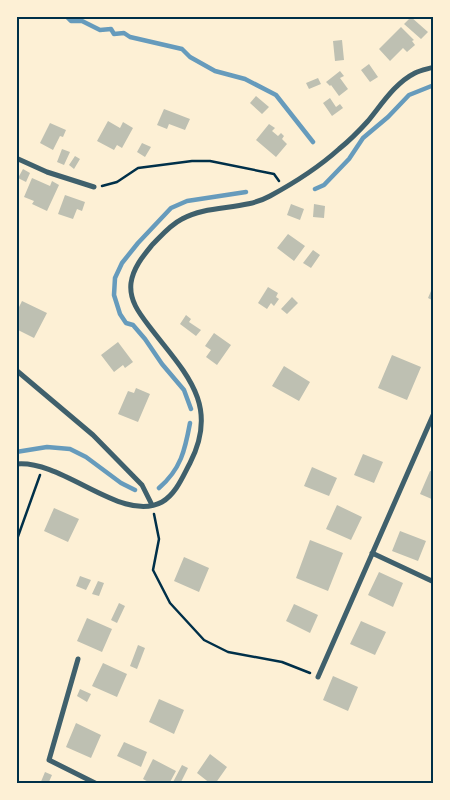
<svg xmlns="http://www.w3.org/2000/svg" width="450" height="800" font-family="'Exo 2',sans-serif">
	<style>
		.lines { fill: none; stroke-linecap: round; stroke-linejoin: round }
		.stream { stroke: #669bbc; stroke-width: 4.5 }
		.building { fill: #bec0b2 }
		.path { stroke: #003049; stroke-width: 2.5 }
		.minor { stroke: #3f606c; stroke-width: 5 }
		.neatline { fill: none; stroke: #003049; stroke-width: 2 }
	</style>
	<rect width="100%" height="100%" fill="#fdf0d5"/>
	<g class="lines">
		<path class="stream" d="M66 16 71 21H82L100 30 111 29 114 34 124 33 130 37 182 49 190 57 215 71 245 79 276 95 313 142
			M315 189 324 185 349 159 363 138 388 117 409 95 434 85
			M191 409 184 390 162 364 145 339 133 325 126 323 120 314 114 295 115 278 122 263 138 243 171 208 187 201 246 192
			M16 452 47 447 70 449 86 457 121 483 135 490
			M159 488C181 469 185 450 190 423"/>
	</g>
	<path class="building" d="M411 17 428 32 421 39 404 24Z
		M401 27 414 40 412 41 415 45 407 52 403 48 390 61 379 49Z
		M342 40 344 60 335 61 333 41Z
		M369 64 378 77 370 82 361 70Z
		M340 71 344 76 340 78 348 89 339 96 331 85 330 86 326 82Z
		M318 78 321 84 309 89 306 83Z
		M256 96 269 107 262 114 250 103Z
		M330 98 336 107 340 104 343 108 332 116 323 103Z
		M164 109 190 119 185 130 169 124 167 129 157 125Z
		M108 121 120 128 123 122 133 128 122 148 117 145 114 150 97 141Z
		M50 123 66 130 63 137 60 136 53 150 40 143Z
		M269 124 275 128 272 131 278 136 281 133 284 136 282 139 287 144 276 157 256 140Z
		M142 143 151 147 145 157 137 152Z
		M62 149 70 152 64 165 57 162Z
		M75 156 80 159 74 169 69 165Z
		M23 169 30 173 26 182 18 178Z
		M32 178 50 186 52 181 59 185 47 211 32 204 34 201 24 197Z
		M65 195 85 202 82 211 77 209 73 219 58 214Z
		M291 204 304 209 300 220 287 215Z
		M314 204 325 206 324 218 313 217Z
		M288 234 305 246 294 261 277 248Z
		M313 250 320 255 311 268 303 263Z
		M434 284V301L428 298Z
		M268 287 278 293 276 297 279 299 274 306 271 303 267 309 258 303Z
		M292 297 298 303 287 314 281 309Z
		M22 301 47 313 34 338 16 329V313Z
		M186 315 191 319 189 322 201 330 196 336 180 324Z
		M214 333 231 345 217 365 206 357 211 350 205 346Z
		M118 342 133 362 125 368 123 365 114 372 101 355Z
		M392 355 421 367 407 400 378 388Z
		M284 366 310 382 299 401 272 386Z
		M136 388 150 394 138 422 118 414 128 391 134 393Z
		M363 454 383 462 374 483 354 475Z
		M312 467 337 478 329 496 304 486Z
		M430 471 434 472V500L420 494Z
		M337 505 362 517 351 540 326 529Z
		M54 508 79 519 68 542 44 531Z
		M400 531 426 541 418 561 392 551Z
		M310 540 343 553 328 591 296 578Z
		M184 557 209 568 199 592 174 581Z
		M379 572 403 583 393 607 368 595Z
		M80 576 91 580 86 590 76 586Z
		M98 581 104 583 99 596 92 594Z
		M119 603 125 606 117 623 111 620Z
		M294 604 318 615 310 633 286 621Z
		M87 618 112 629 102 652 77 641Z
		M361 621 386 632 375 655 350 644Z
		M138 645 145 648 137 669 130 666Z
		M103 663 127 674 117 697 92 686Z
		M333 676 358 687 348 711 323 700Z
		M80 689 91 694 87 702 77 696Z
		M159 699 184 710 174 734 149 722Z
		M76 723 101 735 91 758 66 747Z
		M124 742 147 752 141 767 117 756Z
		M210 754 227 767 215 784H211L197 773Z
		M153 759 176 771 169 784H152L143 779Z
		M182 765 188 768 180 784H172Z
		M45 772 52 775 48 784H40Z"/>
	<g class="lines">
		<path class="path" d="M102 186 117 182 138 168 192 161H210L274 174 279 181
			M154 514 159 539 153 570 170 603 204 640 228 652 282 662 310 673
			M16 542 40 475"/>
		<path class="minor" d="M16 158 47 172 94 187
			M16 370 93 435 142 485 152 505
			M16 464C63 459 122 524 162 502 176 494 183 476 190 463 221 403 183 371 149 326 139 313 129 300 131 283 133 268 143 256 152 245 161 236 170 225 182 219 209 204 243 211 270 196 294 183 319 167 339 149 349 141 359 131 368 121 382 104 395 83 415 73 421 70 428 69 434 67
			M372 553 434 582
			M78 659 49 760 97 784
			M318 677 434 413"/>
	</g>
	<rect width="450" height="800" fill="none" stroke="#fdf0d5" stroke-width="35"/>
	<rect x="18" y="18" width="414" height="764" class="neatline"/>
</svg>
